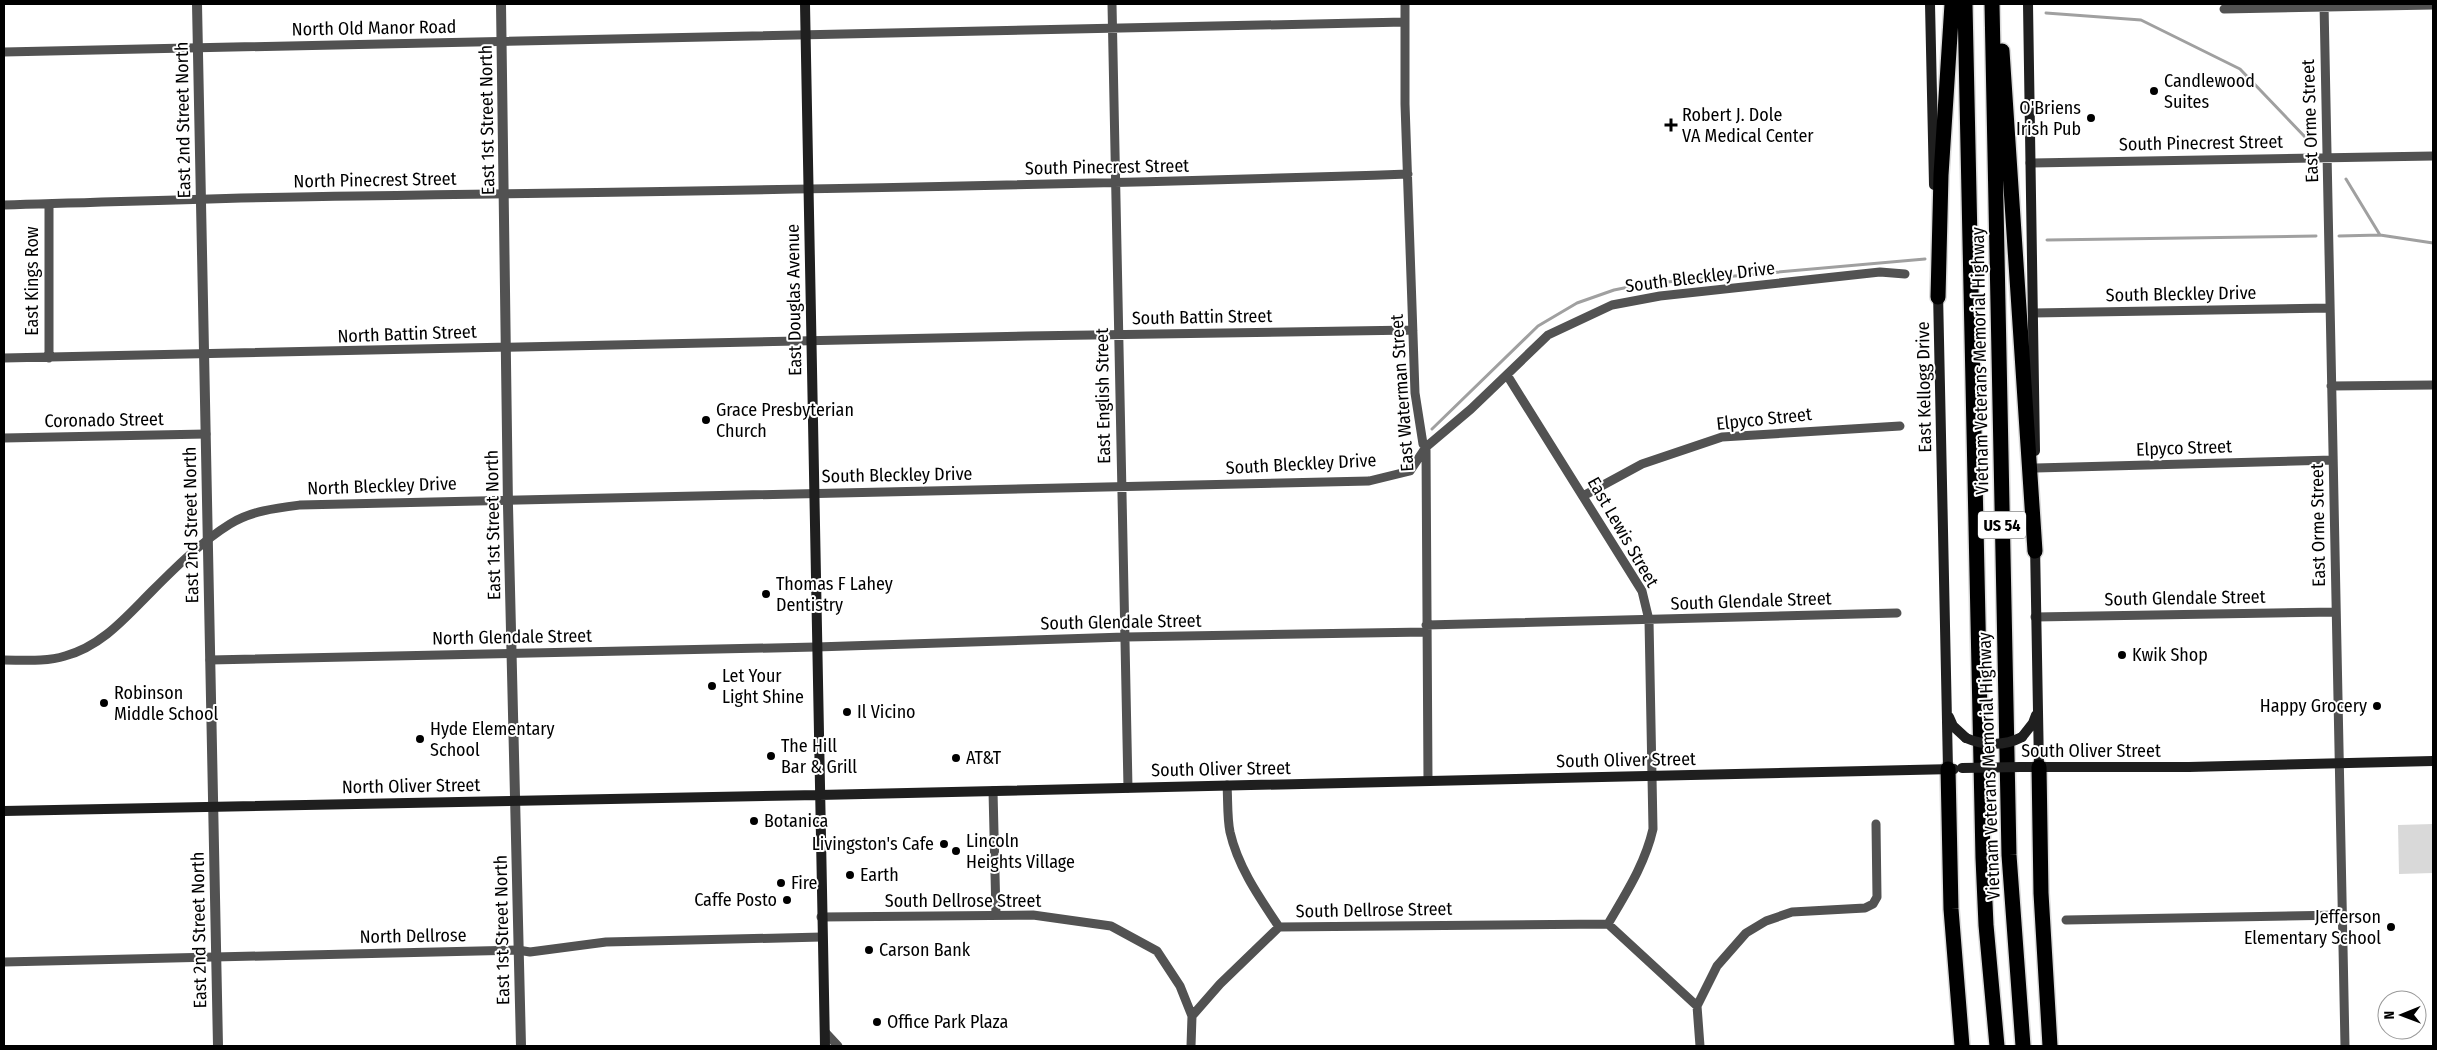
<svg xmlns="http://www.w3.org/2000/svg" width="2437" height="1050" font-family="'Fira Sans Condensed',sans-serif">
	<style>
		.green { fill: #d9d9d9 }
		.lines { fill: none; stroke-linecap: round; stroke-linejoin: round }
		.stream { stroke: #a0a0a0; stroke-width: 3 }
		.motorway-casing { stroke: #dbdbdb; stroke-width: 18 }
		.minor { stroke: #525252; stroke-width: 9 }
		.tertiary { stroke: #525252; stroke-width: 10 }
		.secondary { stroke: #1f1f1f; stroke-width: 10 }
		.motorway { stroke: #000; stroke-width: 15 }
		.secondary-bridge { stroke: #1f1f1f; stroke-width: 10 }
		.poi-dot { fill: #000; stroke: #fff; stroke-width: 2 }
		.labels { text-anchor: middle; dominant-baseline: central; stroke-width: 4; stroke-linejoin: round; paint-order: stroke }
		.shield { fill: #fff; stroke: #4c4c4c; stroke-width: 1 }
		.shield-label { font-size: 16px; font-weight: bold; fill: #000 }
		.street-label { font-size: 18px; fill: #000; stroke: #fff }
		.poi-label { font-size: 18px; fill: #000; stroke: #fff; text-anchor: start }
	</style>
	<rect width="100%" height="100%" fill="#fff"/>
	<path class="green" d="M2433 824V873L2399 874 2398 825Z"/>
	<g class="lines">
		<path class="stream" d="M2046 13 2141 20 2240 69 2306 138
			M2346 179 2380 235
			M2339 236 2380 235 2433 243
			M2047 240 2316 236
			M1432 429 1538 326 1577 303 1614 290 1644 284 1925 259"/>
		<defs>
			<path id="motorway" d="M1965 4 1983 858 1986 925 1997 1046
				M1992 4 2009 855 2023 1046
				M2002 51 2035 551
				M1938 297 1941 175 1952 4
				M2039 767 2041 893 2050 1046
				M1948 769 1951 909 1962 1046"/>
		</defs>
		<use href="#motorway" class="motorway-casing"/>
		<path class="minor" d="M1112 4 1128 788
			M1405 4V104L1415 393 1423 444 1426 447 1428 781
			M2324 4 2345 1046
			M2224 9 2433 5
			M4 52 1405 22
			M2030 163 2433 156
			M49 204V358
			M4 205C121 202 239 197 356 196 707 191 1057 186 1408 174
			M2033 313 2330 308
			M4 358 1027 336 1413 330
			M1507 375 1642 591 1649 620 1653 829C1645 864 1626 893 1608 924
			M2331 386 2433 385
			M4 438 206 434
			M2036 468 2333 460
			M1583 496 1642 464 1722 437 1900 426
			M2035 617 2336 612
			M1426 625 1897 613
			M4 660C23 660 46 662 65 656 102 646 126 617 152 591 176 567 201 542 230 524 251 511 276 508 300 505L1369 481 1410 471 1426 447 1471 409 1548 335 1612 305 1660 296 1880 272 1905 274
			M210 660 816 647 1125 637 1426 632
			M1227 785C1228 800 1227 817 1230 832 1238 867 1259 897 1279 927
			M993 791 996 915
			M821 917 1033 915 1111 926 1157 951 1180 986 1192 1016 1220 984 1279 927 1608 924 1697 1006
			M2066 920 2343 915
			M4 962 518 950 530 952 606 942 822 937
			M825 1032 838 1046
			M1191 1046 1192 1016
			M1700 1046 1697 1006 1717 966 1746 933 1766 921 1792 912 1865 908 1873 904 1877 897 1876 824"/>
		<path class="tertiary" d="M197 4 218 1046
			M501 4 508 506 521 1046"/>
		<path class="secondary" d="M805 4 825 1046
			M1930 4 1934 185
			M2028 4 2035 451
			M1938 292 1948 769
			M2035 545 2039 767
			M1949 717 1953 726 1966 738
			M2022 737 2033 723 2036 715
			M2021 767H2189L2433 761
			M4 811 819 795 1954 769"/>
		<use href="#motorway" class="motorway"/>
		<path class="secondary-bridge" d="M1966 738C1984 746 2005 746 2022 737
			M1962 768 2021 767"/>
	</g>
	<g class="poi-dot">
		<circle cx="2154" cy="91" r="5"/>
		<circle cx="2091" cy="118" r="5"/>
		<path d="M1668.5 117.5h5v5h5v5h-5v5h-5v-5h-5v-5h5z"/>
		<circle cx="706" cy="420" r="5"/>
		<circle cx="766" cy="594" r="5"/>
		<circle cx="2122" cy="655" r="5"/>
		<circle cx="712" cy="686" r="5"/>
		<circle cx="104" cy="703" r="5"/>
		<circle cx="2377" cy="706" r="5"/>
		<circle cx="847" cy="712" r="5"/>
		<circle cx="420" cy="739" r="5"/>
		<circle cx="771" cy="756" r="5"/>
		<circle cx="956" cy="758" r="5"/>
		<circle cx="754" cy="821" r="5"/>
		<circle cx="944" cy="844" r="5"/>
		<circle cx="956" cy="851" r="5"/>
		<circle cx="850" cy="875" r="5"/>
		<circle cx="781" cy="883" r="5"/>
		<circle cx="787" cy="900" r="5"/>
		<circle cx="2391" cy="927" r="5"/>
		<circle cx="869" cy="950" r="5"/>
		<circle cx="877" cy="1022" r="5"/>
	</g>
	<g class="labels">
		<rect class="shield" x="1978" y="511.5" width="48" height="27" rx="4"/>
		<g class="shield-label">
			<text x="2002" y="525">US 54</text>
		</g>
		<g class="street-label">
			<text transform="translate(374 28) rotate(-1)">North Old Manor Road</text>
			<text transform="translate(183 120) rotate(-91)">East 2nd Street North</text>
			<text transform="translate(487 120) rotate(-91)">East 1st Street North</text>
			<text transform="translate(2310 121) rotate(-92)">East Orme Street</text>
			<text transform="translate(2201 143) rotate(-1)">South Pinecrest Street</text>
			<text transform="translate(1107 167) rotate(-1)">South Pinecrest Street</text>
			<text transform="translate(375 180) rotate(-1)">North Pinecrest Street</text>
			<text transform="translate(1700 277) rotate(-7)">South Bleckley Drive</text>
			<text transform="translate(32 281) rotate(-90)">East Kings Row</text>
			<text transform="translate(2181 294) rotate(-1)">South Bleckley Drive</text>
			<text transform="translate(794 300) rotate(-91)">East Douglas Avenue</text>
			<text transform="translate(1202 317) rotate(-1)">South Battin Street</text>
			<text transform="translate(407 334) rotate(-2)">North Battin Street</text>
			<text transform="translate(1980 361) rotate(-91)">Vietnam Veterans Memorial Highway</text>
			<text transform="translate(1924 387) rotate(-91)">East Kellogg Drive</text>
			<text transform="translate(1402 393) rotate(-94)">East Waterman Street</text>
			<text transform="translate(1103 396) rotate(-91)">East English Street</text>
			<text transform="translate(1764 419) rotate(-6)">Elpyco Street</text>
			<text transform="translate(104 420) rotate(-1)">Coronado Street</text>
			<text transform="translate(2184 448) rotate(-2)">Elpyco Street</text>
			<text transform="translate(1301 464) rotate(-3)">South Bleckley Drive</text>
			<text transform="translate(897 475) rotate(-1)">South Bleckley Drive</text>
			<text transform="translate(382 486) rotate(-2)">North Bleckley Drive</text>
			<text transform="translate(191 525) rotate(-91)">East 2nd Street North</text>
			<text transform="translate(493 525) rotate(-91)">East 1st Street North</text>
			<text transform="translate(2318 525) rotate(-91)">East Orme Street</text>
			<text transform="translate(1623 532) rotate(60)">East Lewis Street</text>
			<text transform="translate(2185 598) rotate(-1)">South Glendale Street</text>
			<text transform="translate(1751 601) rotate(-2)">South Glendale Street</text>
			<text transform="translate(1121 622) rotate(-1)">South Glendale Street</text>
			<text transform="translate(512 637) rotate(-1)">North Glendale Street</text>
			<text x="2091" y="751">South Oliver Street</text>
			<text transform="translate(1626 760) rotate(-1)">South Oliver Street</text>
			<text transform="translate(1989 766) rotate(-92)">Vietnam Veterans Memorial Highway</text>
			<text transform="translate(1221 769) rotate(-1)">South Oliver Street</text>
			<text transform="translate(411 786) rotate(-1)">North Oliver Street</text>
			<text x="963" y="901">South Dellrose Street</text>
			<text transform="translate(1374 910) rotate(-1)">South Dellrose Street</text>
			<text transform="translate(199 930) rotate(-91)">East 2nd Street North</text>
			<text transform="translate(502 930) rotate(-91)">East 1st Street North</text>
			<text transform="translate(413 936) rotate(-1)">North Dellrose</text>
		</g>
		<g class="poi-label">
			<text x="2164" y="81">Candlewood<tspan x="2164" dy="21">Suites</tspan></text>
			<text x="2081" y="108" text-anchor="end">O'Briens<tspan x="2081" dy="21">Irish Pub</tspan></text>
			<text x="1682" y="115">Robert J. Dole<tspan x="1682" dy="21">VA Medical Center</tspan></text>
			<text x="716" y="410">Grace Presbyterian<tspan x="716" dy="21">Church</tspan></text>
			<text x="776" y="584">Thomas F Lahey<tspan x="776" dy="21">Dentistry</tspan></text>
			<text x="2132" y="655">Kwik Shop</text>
			<text x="722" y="676">Let Your<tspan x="722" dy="21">Light Shine</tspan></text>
			<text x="114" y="693">Robinson<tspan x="114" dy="21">Middle School</tspan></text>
			<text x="2367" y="706" text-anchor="end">Happy Grocery</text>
			<text x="857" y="712">Il Vicino</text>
			<text x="430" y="729">Hyde Elementary<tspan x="430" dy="21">School</tspan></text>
			<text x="781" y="746">The Hill<tspan x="781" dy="21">Bar &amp; Grill</tspan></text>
			<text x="966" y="758">AT&amp;T</text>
			<text x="764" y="821">Botanica</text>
			<text x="966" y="841">Lincoln<tspan x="966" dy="21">Heights Village</tspan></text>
			<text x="934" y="844" text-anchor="end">Livingston's Cafe</text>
			<text x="860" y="875">Earth</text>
			<text x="791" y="883">Fire</text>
			<text x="777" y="900" text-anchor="end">Caffe Posto</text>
			<text x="2381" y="917" text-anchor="end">Jefferson<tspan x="2381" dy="21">Elementary School</tspan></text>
			<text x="879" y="950">Carson Bank</text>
			<text x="887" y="1022">Office Park Plaza</text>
		</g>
	</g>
	<rect width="2437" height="1050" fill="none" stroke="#000000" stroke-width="10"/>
	<g transform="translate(2402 1015) rotate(269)"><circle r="24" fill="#ffffff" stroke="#999999"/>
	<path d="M0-4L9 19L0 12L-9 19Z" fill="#000000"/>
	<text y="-8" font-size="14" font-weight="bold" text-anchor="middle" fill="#000000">N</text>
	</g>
</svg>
